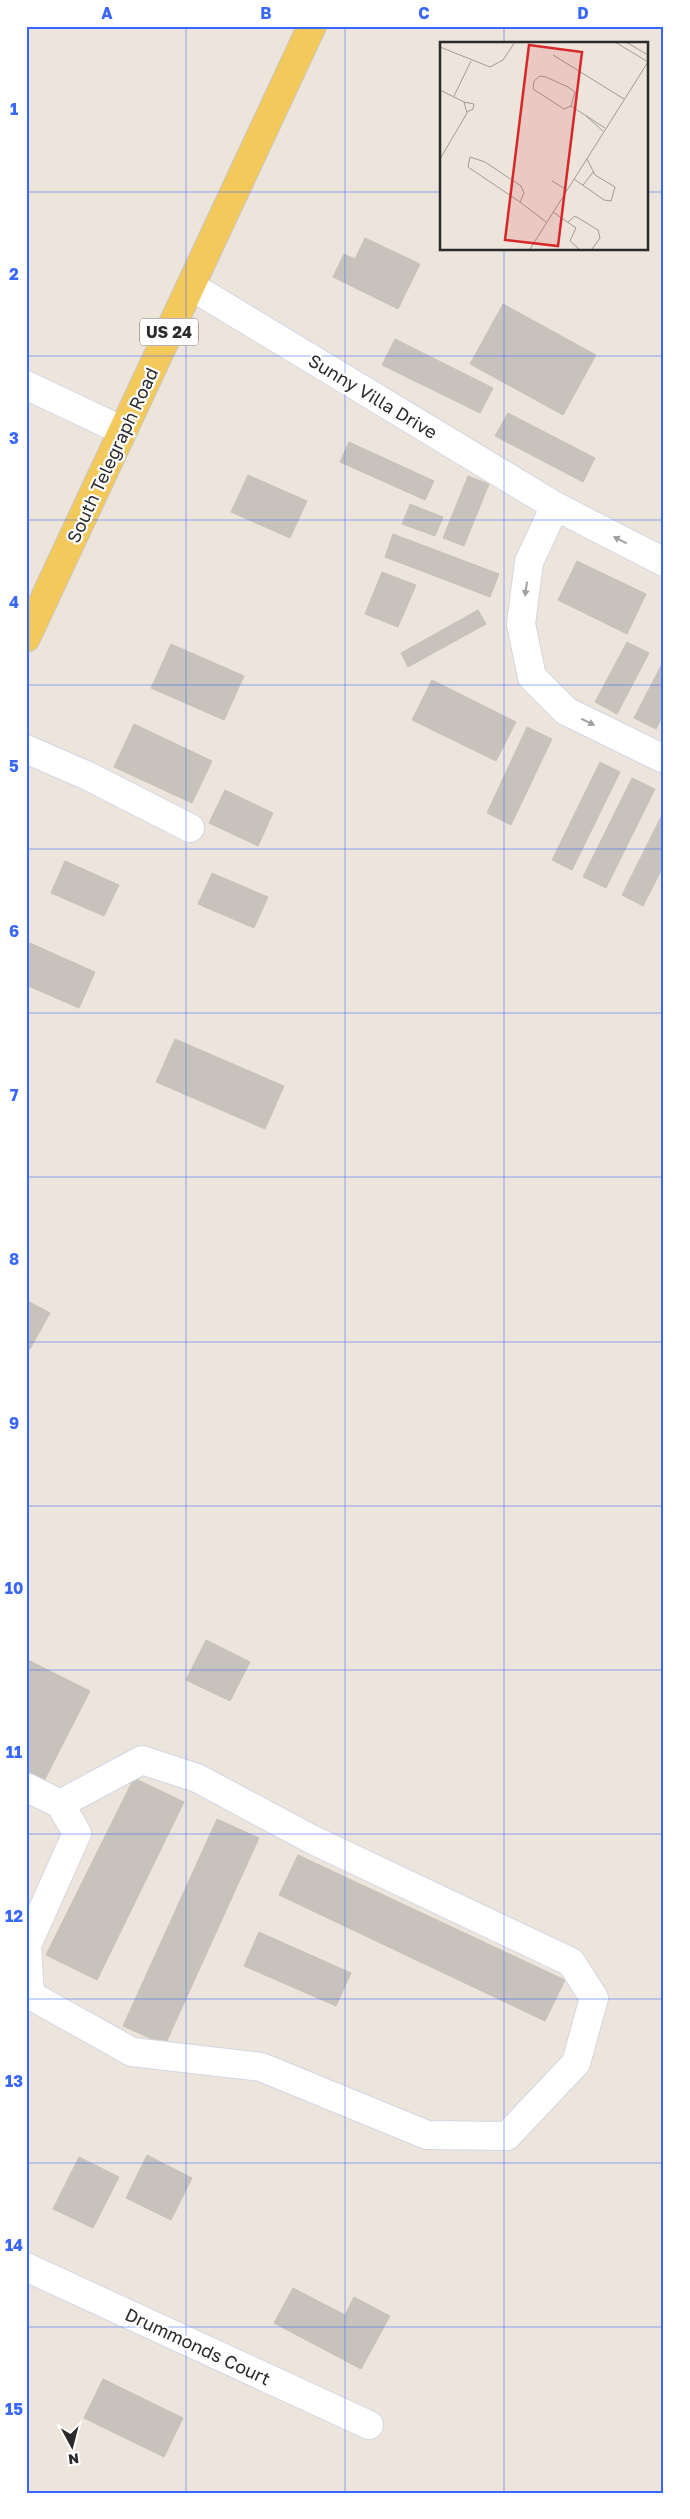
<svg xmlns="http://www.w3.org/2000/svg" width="690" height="2519" font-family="'Golos Text',sans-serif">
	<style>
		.building { fill: #c8c2bc; stroke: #c8c1b6 }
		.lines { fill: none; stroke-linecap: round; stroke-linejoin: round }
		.minor-casing { stroke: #d2d6e4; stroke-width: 30 }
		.major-casing { stroke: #c8c8c8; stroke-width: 30 }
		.minor { stroke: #fff; stroke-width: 28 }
		.major { stroke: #f3c95b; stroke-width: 28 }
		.oneway { fill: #a0a0a0 }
		.grid { fill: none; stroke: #3967fd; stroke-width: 1; stroke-opacity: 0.55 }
		.labels { text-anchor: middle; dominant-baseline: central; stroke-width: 4.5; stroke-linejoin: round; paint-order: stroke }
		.shield { fill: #fff; stroke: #6b6b6b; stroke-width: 1 }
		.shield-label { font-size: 16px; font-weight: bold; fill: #2b2b2b }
		.street-label { font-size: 18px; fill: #2b2b2b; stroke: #fff }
		.inset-road { fill: none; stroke: #9f9b95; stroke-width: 1 }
		.view { fill: #d62828; fill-opacity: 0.15; stroke: #d62828; stroke-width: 2.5 }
		.inset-edge { fill: none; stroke: #2b2b2b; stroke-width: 2.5 }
		.neatline { fill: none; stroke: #3967fd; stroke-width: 2 }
		.grid-label { font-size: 16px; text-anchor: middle; font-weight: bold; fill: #3967fd }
	</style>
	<rect width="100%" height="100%" fill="#ede5dc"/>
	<path class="building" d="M365 238 420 264 398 309 333 277 344 254 355 259Z
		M503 304 596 355 563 415 470 364Z
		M395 339 493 388 480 413 382 365Z
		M508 413 595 458 583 482 495 436Z
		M349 442 434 481 425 500 340 462Z
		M248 475 307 501 290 538 231 512Z
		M468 476 489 484 464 546 443 538Z
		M410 504 443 517 435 536 402 524Z
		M393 534 499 574 490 597 385 557Z
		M577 561 646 594 627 634 558 600Z
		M382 572 416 585 398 627 365 614Z
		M478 610 486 624 408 667 401 653Z
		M627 642 649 653 617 714 595 702Z
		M171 644 244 676 224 720 151 688Z
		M664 660V713L656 729 634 718Z
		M432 680 516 722 496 761 412 720Z
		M134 724 212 761 192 803 114 767Z
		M527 727 552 739 511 825 487 813Z
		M600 762 620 772 572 870 552 860Z
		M632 778 655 789 606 888 583 877Z
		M225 790 273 813 258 846 209 823Z
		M664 811V865L643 906 622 895Z
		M65 861 119 885 104 916 51 893Z
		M212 873 268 897 254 928 198 904Z
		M30 943 95 972 79 1008 26 985V952Z
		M175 1039 284 1086 265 1129 156 1082Z
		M26 1300 50 1313 30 1349 26 1348Z
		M206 1640 250 1662 230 1701 186 1680Z
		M26 1659 90 1691 44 1781 26 1772Z
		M134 1778 184 1802 97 1980 46 1955Z
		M217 1819 259 1838 165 2045 123 2026Z
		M298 1855 565 1980 545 2021 279 1895Z
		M259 1932 351 1973 336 2006 244 1966Z
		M147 2155 192 2178 171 2220 126 2198Z
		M79 2157 119 2177 93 2228 53 2209Z
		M293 2288 345 2315 354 2297 390 2316 361 2369 274 2323Z
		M103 2379 183 2418 164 2457 84 2418Z"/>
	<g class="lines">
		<defs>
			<path id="minor" d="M191 286 555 506
				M26 385 123 431
				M664 562 555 506 529 562 521 624 532 677 566 711 664 759
				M26 749 88 776 190 828
				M26 1787 60 1804 77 1833 27 1945 30 1995 132 2052 261 2067 427 2135 507 2136 576 2063 594 1998 571 1962 311 1839 197 1778 142 1760 60 1804
				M26 2267 369 2425"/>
			<path id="major" d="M26 638 312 26"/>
		</defs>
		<use href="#minor" class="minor-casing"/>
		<use href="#major" class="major-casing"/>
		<use href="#minor" class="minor"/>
		<use href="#major" class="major"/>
	</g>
	<defs><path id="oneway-solid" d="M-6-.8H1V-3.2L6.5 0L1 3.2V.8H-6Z" transform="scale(1.25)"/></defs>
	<g class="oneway">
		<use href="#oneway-solid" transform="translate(620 540) rotate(-153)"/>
		<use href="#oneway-solid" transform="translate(526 589) rotate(98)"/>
		<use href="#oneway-solid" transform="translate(588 722) rotate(26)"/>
	</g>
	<path class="grid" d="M186 26V2493M345 26V2493M504 26V44M26 192H441M646 192H664M504 249V2493M26 356H664M26 520H664M26 685H664M26 849H664M26 1013H664M26 1177H664M26 1342H664M26 1506H664M26 1670H664M26 1834H664M26 1999H664M26 2163H664M26 2327H664"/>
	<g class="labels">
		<rect class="shield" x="140" y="318.5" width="58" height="27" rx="4"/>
		<g class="shield-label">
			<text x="169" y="332">US 24</text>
		</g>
		<g class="street-label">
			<text transform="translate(373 396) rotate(31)">Sunny Villa Drive</text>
			<text transform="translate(112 455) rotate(-65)">South Telegraph Road</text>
			<text transform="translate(198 2346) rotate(25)">Drummonds Court</text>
		</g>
	</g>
	<g transform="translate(440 42)">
		<rect width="208" height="208" fill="#ede5dc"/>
		<path class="inset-road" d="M175 0 208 20M186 0 208 13M0 5 50 25 63 18 75 0M113 13 184 57M0 48 24 60 27 71 0 117M14 54 31 19M24 60 34 62 33 67 27 70M131 64 124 67 93 47 94 39 100 34 106 35 128 45 135 50 131 64 165 86M146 74 163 89M30 115 45 120 81 144 84 151 80 160 28 125ZM134 137 164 158 171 159 175 145 155 133 147 117M112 139 127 148M143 143 154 129M80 160 106 180M113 170 136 186 130 199 139 207M128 180 135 174 158 188 160 196 152 207M90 207 208 20"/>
		<path class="view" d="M89 3 142 10 118 204 65 198Z"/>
		<rect width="208" height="208" class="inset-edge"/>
	</g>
	<rect width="690" height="2519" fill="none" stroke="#ffffff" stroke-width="55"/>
	<g transform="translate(72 2446) rotate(173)" stroke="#ffffff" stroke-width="4" paint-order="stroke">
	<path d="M0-4L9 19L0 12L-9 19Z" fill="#2b2b2b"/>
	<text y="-8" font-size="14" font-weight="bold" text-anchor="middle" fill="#2b2b2b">N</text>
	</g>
	<rect x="28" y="28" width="634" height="2464" class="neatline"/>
	<g class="grid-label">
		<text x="107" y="19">A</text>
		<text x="266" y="19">B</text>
		<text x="424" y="19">C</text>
		<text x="583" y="19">D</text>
		<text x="14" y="115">1</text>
		<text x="14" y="280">2</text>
		<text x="14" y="444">3</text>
		<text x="14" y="608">4</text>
		<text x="14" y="772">5</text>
		<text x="14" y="937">6</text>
		<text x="14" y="1101">7</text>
		<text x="14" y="1265">8</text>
		<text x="14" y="1429">9</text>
		<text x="14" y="1594">10</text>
		<text x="14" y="1758">11</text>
		<text x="14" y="1922">12</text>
		<text x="14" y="2087">13</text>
		<text x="14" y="2251">14</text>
		<text x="14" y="2415">15</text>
	</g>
</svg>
